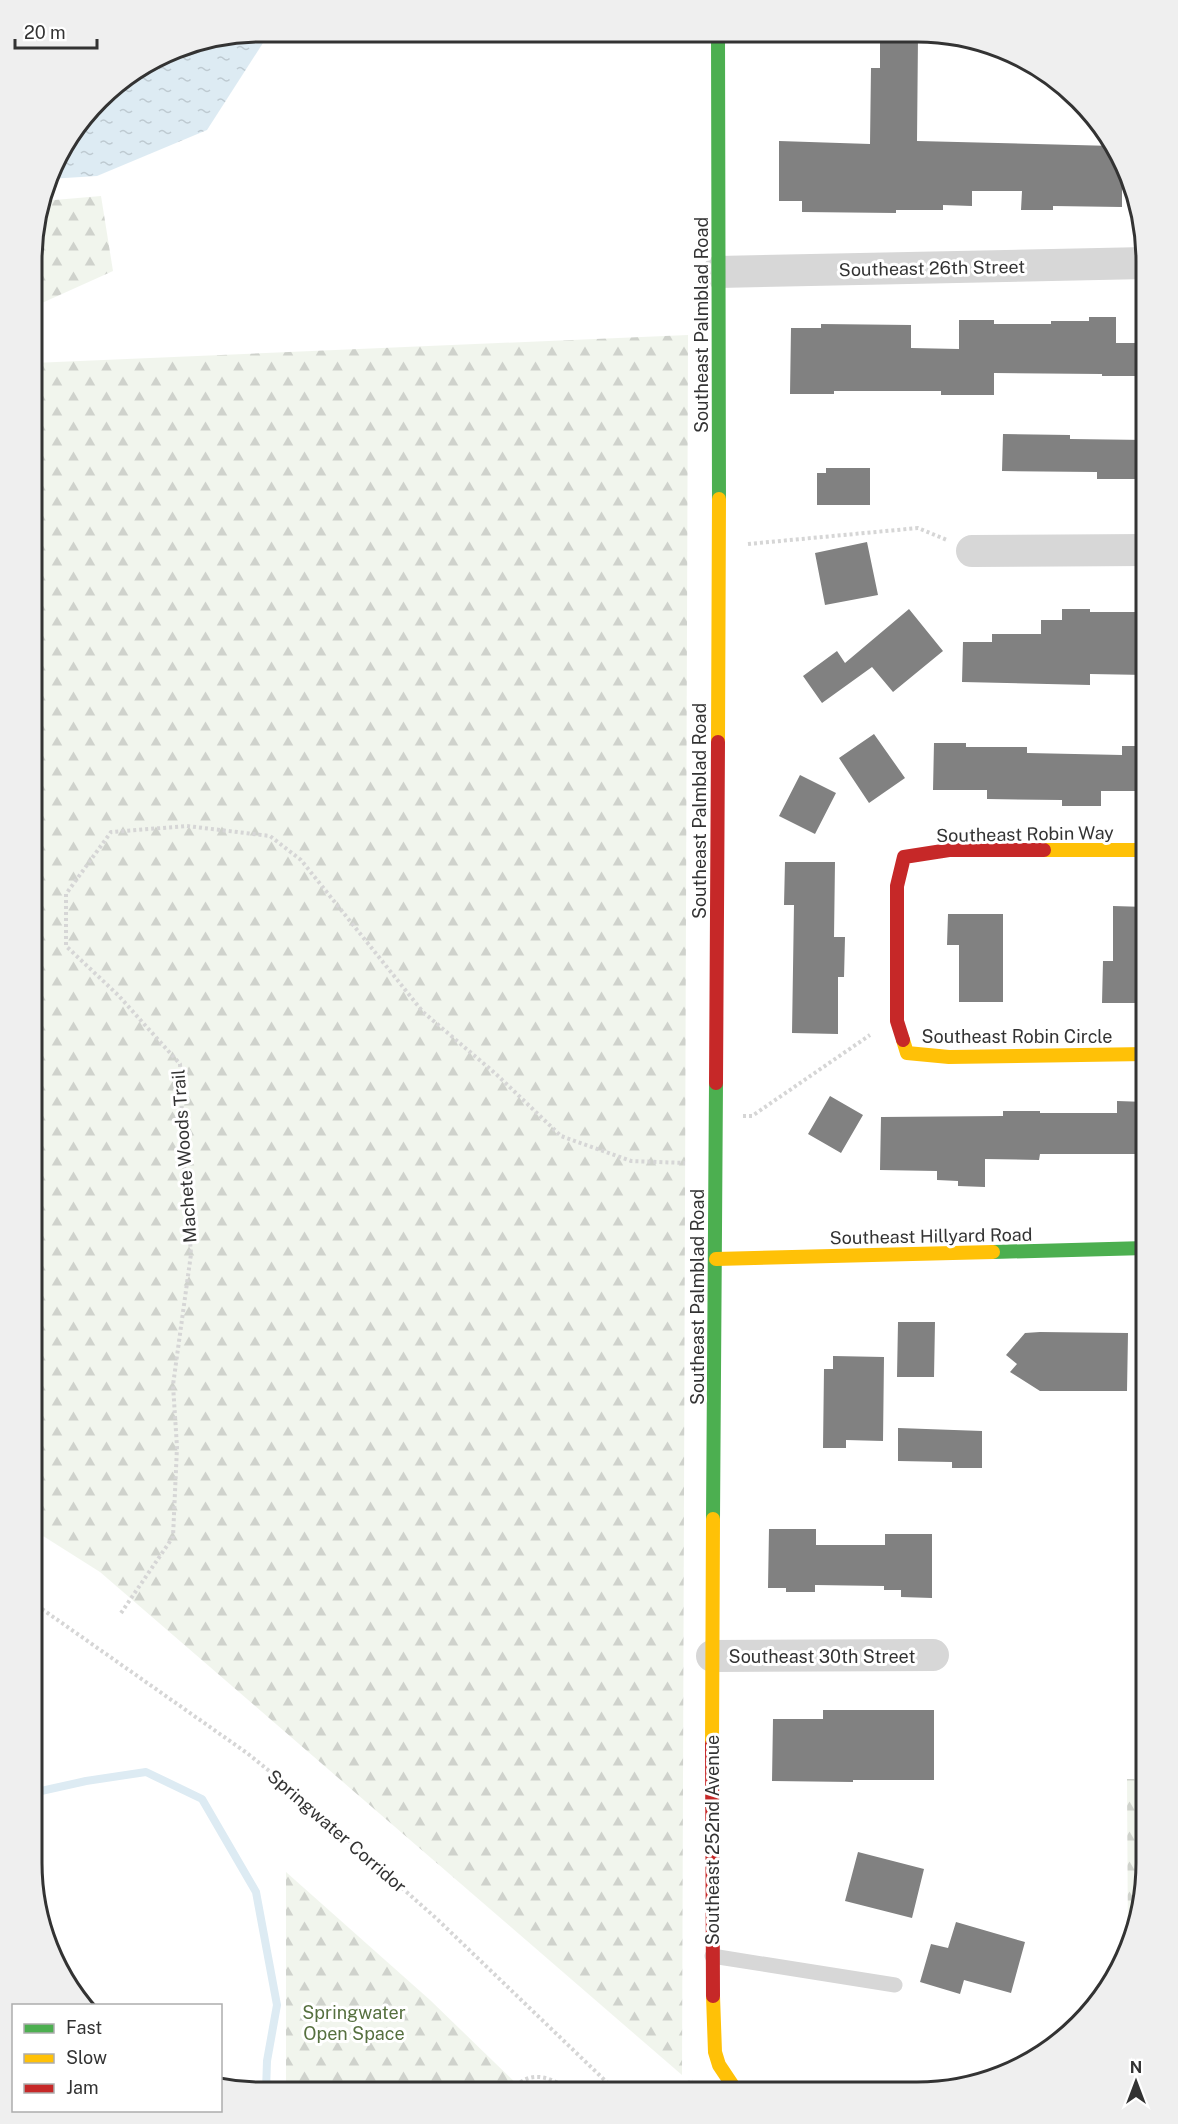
<svg xmlns="http://www.w3.org/2000/svg" width="1178" height="2124" font-family="'Public Sans',sans-serif">
	<style>
		.forest { fill: url(#forest-firs) }
		.water { fill: url(#water-ripples) }
		.lines { fill: none; stroke-linecap: round; stroke-linejoin: round }
		.stream { stroke: #ddebf3; stroke-width: 8 }
		.building { fill: #818181 }
		.path { stroke: #d6d6d6; stroke-width: 4; stroke-dasharray: 3 3; stroke-linecap: butt }
		.lane { stroke: #d7d7d7; stroke-width: 15 }
		.street { stroke: #d7d7d7; stroke-width: 32 }
		.fast { stroke: #4caf50; stroke-width: 14 }
		.slow { stroke: #ffc107; stroke-width: 14 }
		.jam { stroke: #c62828; stroke-width: 14 }
		.labels { text-anchor: middle; dominant-baseline: central; stroke-width: 6; stroke-linejoin: round; paint-order: stroke }
		.street-label { font-size: 18px; fill: #333; stroke: #fff }
		.park-label { font-size: 18px; fill: #56703f; stroke: #fff }
		.rim { fill: none; stroke: #333; stroke-width: 3 }
	</style>
	<defs>
		<pattern id="forest-firs" width="22" height="20" patternUnits="userSpaceOnUse" patternTransform="scale(1.5)"><rect width="22" height="20" fill="#f1f5ed"/><path d="M5 1l3.5 6h-7zM16 11l3.5 6h-7z" fill="#cfd2cc"/></pattern>
		<pattern id="water-ripples" width="26" height="14" patternUnits="userSpaceOnUse" patternTransform="scale(1.5)"><rect width="26" height="14" fill="#ddebf3"/><path d="M2 4q2-2 4 0t4 0M15 11q2-2 4 0t4 0" fill="none" stroke="#becad1"/></pattern>
	</defs>
	<rect width="100%" height="100%" fill="#fff"/>
	<path class="forest" d="M101 196 113 271 33 307V231L43 201Z
		M688 335 682 2075 100 1572 32 1529 33 363Z
		M1127 1779H1146C1146 1831 1153 1903 1128 1950Z
		M286 1872 430 2000 524 2091H286Z"/>
	<path class="water" d="M261 32H270L207 130 97 176 49 179 55 159 109 89 173 49Z"/>
	<g class="lines">
		<path class="stream" d="M32 1793 86 1781 146 1772 202 1799 256 1892 277 2005 267 2061 266 2091"/>
	</g>
	<path class="building" d="M880 35 918 36 917 141 1114 146 1122 162V207L1053 206V210H1021L1022 191H972V206L943 205V210H896V213L802 212V201H779V141L870 144 871 68H880Z
		M1089 317H1116V343H1146V376H1102V374L994 373V395H941V391H834V394H790L791 328H821V324L911 325V348L959 349V320H994V324H1051V321H1089Z
		M1003 434 1070 435V439L1146 440V479H1097V472L1002 471Z
		M826 468H870V505H817V473H826Z
		M867 542 878 595 825 605 815 553Z
		M909 609 943 651 893 692 872 667 822 703 803 676 837 651 845 663Z
		M1062 609H1090V612H1146V675L1090 674V685L962 682 963 642H992V634H1041V620H1062Z
		M874 734 905 778 869 803 839 758Z
		M934 743H966V747H1027V753L1122 755V746H1146V791H1101V806H1062V800L987 799V790H933Z
		M800 775 836 793 815 834 779 816Z
		M785 862H835L834 937H845L844 977H838V1034L792 1033 794 905H784Z
		M1113 906 1146 907V1003H1102L1103 961H1113Z
		M948 914H1003V1002H959V945H947Z
		M830 1096 863 1115 841 1153 808 1134Z
		M1117 1101 1146 1102V1154H1040L1039 1160 985 1159V1187L958 1186V1181L937 1180V1171L880 1170 881 1117 1003 1116V1111H1040V1113H1117Z
		M898 1322H935L934 1377H897Z
		M1040 1332 1128 1333 1127 1391H1040L1010 1372 1017 1364 1006 1355 1025 1333Z
		M833 1356 884 1357 883 1441 846 1440V1448H823L824 1369H833Z
		M898 1428 982 1431V1468H952V1462L898 1461Z
		M769 1529H816V1545H885V1534H932V1598L901 1597V1590H884V1586L815 1585V1592H786V1588H768Z
		M823 1710H934V1780H853V1782L772 1781 773 1719H823Z
		M858 1852 924 1869 912 1918 845 1901Z
		M956 1922 1025 1942 1011 1993 964 1980 960 1994 920 1982 931 1944 948 1948Z"/>
	<g class="lines">
		<path class="path" d="M748 544 918 528 947 540
			M743 1116H752L870 1035
			M32 1602 247 1753 289 1787 437 1919 617 2092
			M121 1613 173 1537 177 1447 173 1385 191 1254 184 1164 180 1064 118 995 66 946V894L111 832 187 826 270 836 301 860 423 1012 496 1074 561 1136 631 1161 685 1163
			M512 2091C529 2068 551 2077 571 2091
			M665 2092 693 2081"/>
		<path class="lane" d="M712 1956 895 1985"/>
		<path class="street" d="M718 272 1146 263
			M972 551 1146 550
			M712 1656 933 1655"/>
		<path class="fast" d="M718 34 719 499
			M993 1252 1146 1248
			M713 1519 716 1083"/>
		<path class="slow" d="M718 742 719 499
			M1044 850H1146
			M903 1040 907 1053 949 1057 1146 1054
			M716 1259 993 1252
			M712 1744 713 1519
			M713 1996 715 2052 719 2065 737 2092"/>
		<path class="jam" d="M903 1040 897 1021V886L904 857 949 850H1044
			M716 1083 718 742
			M712 1744 713 1996"/>
	</g>
	<g class="labels">
		<g class="street-label">
			<text transform="translate(932 268) rotate(-1)">Southeast 26th Street</text>
			<text transform="translate(701 325) rotate(-90)">Southeast Palmblad Road</text>
			<text transform="translate(699 811) rotate(-90)">Southeast Palmblad Road</text>
			<text transform="translate(1025 834) rotate(-1)">Southeast Robin Way</text>
			<text x="1017" y="1036">Southeast Robin Circle</text>
			<text transform="translate(184 1156) rotate(-94)">Machete Woods Trail</text>
			<text transform="translate(931 1236) rotate(-1)">Southeast Hillyard Road</text>
			<text transform="translate(697 1297) rotate(-90)">Southeast Palmblad Road</text>
			<text x="822" y="1656">Southeast 30th Street</text>
			<text transform="translate(337 1831) rotate(41)">Springwater Corridor</text>
			<text transform="translate(712 1840) rotate(-90)">Southeast 252nd Avenue</text>
		</g>
		<g class="park-label">
			<text x="354" y="2012">Springwater<tspan x="354" dy="21">Open Space</tspan></text>
		</g>
	</g>
	<path d="M0 0H1178V2124H0ZM261 42H917A219 219 0 0 1 1136 261V1863A219 219 0 0 1 917 2082H261A219 219 0 0 1 42 1863V261A219 219 0 0 1 261 42Z" fill="#efefef" fill-rule="evenodd"/>
	<path class="rim" d="M261 42H917A219 219 0 0 1 1136 261V1863A219 219 0 0 1 917 2082H261A219 219 0 0 1 42 1863V261A219 219 0 0 1 261 42Z"/>
	<rect x="12" y="2004" width="210" height="108" fill="#ffffff" stroke="#adadad" stroke-width="1.5"/>
	<rect x="24" y="2024" width="30" height="9" fill="#4caf50" stroke="#adadad" stroke-width="1.5"/>
	<text x="66" y="2034" font-size="18" fill="#333333">Fast</text>
	<rect x="24" y="2054" width="30" height="9" fill="#ffc107" stroke="#adadad" stroke-width="1.5"/>
	<text x="66" y="2064" font-size="18" fill="#333333">Slow</text>
	<rect x="24" y="2084" width="30" height="9" fill="#c62828" stroke="#adadad" stroke-width="1.5"/>
	<text x="66" y="2094" font-size="18" fill="#333333">Jam</text>
	<g transform="translate(1136 2082)" stroke="#ffffff" stroke-width="4.5" paint-order="stroke">
	<path d="M0-4.5L10 22L0 15L-10 22Z" fill="#333333"/>
	<text y="-9" font-size="16" font-weight="bold" text-anchor="middle" fill="#333333">N</text>
	</g>
	<path d="M15 39v9h82v-9" fill="none" stroke="#333333" stroke-width="3"/>
	<text x="24" y="39" font-size="18" fill="#333333" stroke="#ffffff" stroke-width="4.5" paint-order="stroke">20 m</text>
</svg>
